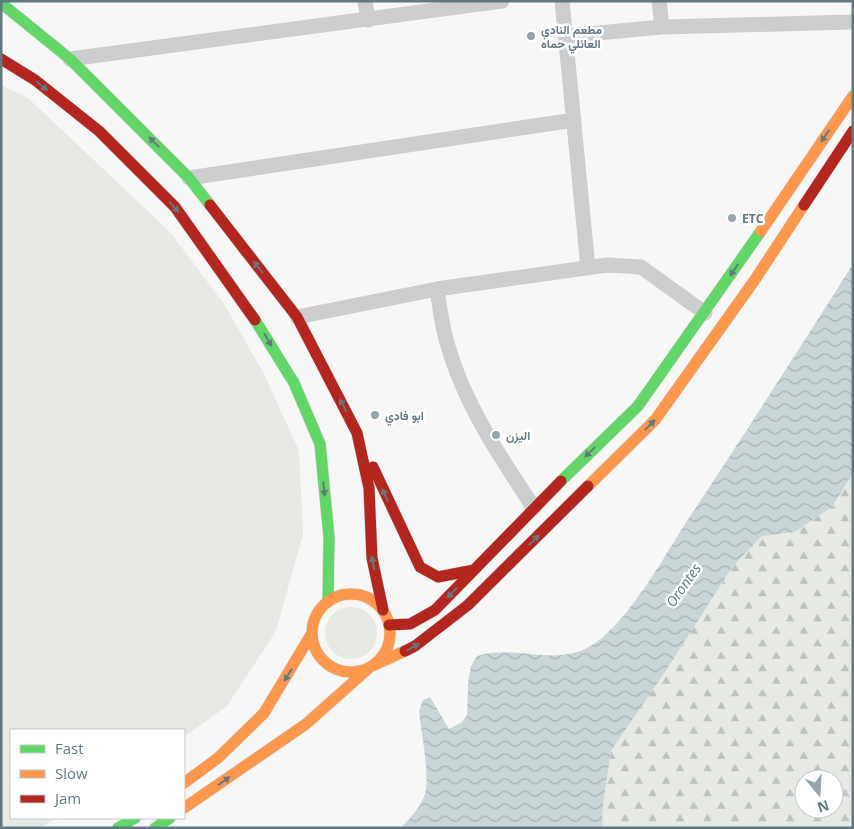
<svg xmlns="http://www.w3.org/2000/svg" width="854" height="829" font-family="'Open Sans',Vazirmatn,sans-serif">
	<style>
		.green { fill: #e6e9e4 }
		.forest { fill: url(#forest-firs); fill-rule: evenodd }
		.water { fill: url(#water-waves) }
		.lines { fill: none; stroke-linecap: round; stroke-linejoin: round }
		.fast-casing { stroke: #d4d5d6; stroke-width: 12 }
		.slow-casing { stroke: #d4d5d6; stroke-width: 12 }
		.jam-casing { stroke: #d4d5d6; stroke-width: 12 }
		.street { stroke: #cccdce; stroke-width: 15 }
		.fast { stroke: #63d668; stroke-width: 11 }
		.slow { stroke: #ff974d; stroke-width: 11 }
		.jam { stroke: #b3261e; stroke-width: 11 }
		.oneway { fill: #627982 }
		.poi-dot { fill: #96a5ab; stroke: #fff; stroke-width: 2 }
		.labels { text-anchor: middle; dominant-baseline: central; stroke-width: 5; stroke-linejoin: round; paint-order: stroke }
		.poi-label { font-size: 12px; font-weight: bold; fill: #627982; stroke: #fff; text-anchor: start }
		.water-label { font-size: 14px; font-style: italic; fill: #5d787c; stroke: #fff }
	</style>
	<defs>
		<pattern id="forest-firs" width="22" height="20" patternUnits="userSpaceOnUse" patternTransform="scale(1.25)"><rect width="22" height="20" fill="#e6e9e4"/><path d="M5 1l3.5 6h-7zM16 11l3.5 6h-7z" fill="#bec2be"/></pattern>
		<pattern id="water-waves" width="16" height="10" patternUnits="userSpaceOnUse" patternTransform="scale(1.25)"><rect width="16" height="10" fill="#cad5d7"/><path d="M0 5q4-4 8 0t8 0" fill="none" stroke="#a7b2b4"/></pattern>
	</defs>
	<rect width="100%" height="100%" fill="#f7f7f7"/>
	<path class="green" d="M1 85 28 98 170 232 224 304 263 372 299 451 303 534 276 631 227 706 184 737V730H11V818H58L39 828H1Z
		M325 633a26 26 0 1 1 52 0a26 26 0 1 1-52 0Z"/>
	<path class="forest" d="M853 473V828H602L603 806 611 751 667 669 733 566 762 536 795 532 832 507ZM804 779H834V809H804Z"/>
	<path class="water" d="M853 264V473L832 507 795 532 762 536 733 566 667 669 611 751 603 806 602 828H401C410 818 419 809 424 797 431 780 421 731 419 711L423 700 430 697 449 729 462 722 467 715 468 683 471 666 477 656C514 644 552 666 587 648 624 629 663 559 685 524 742 438 798 351 853 264Z"/>
	<g class="lines">
		<defs>
			<path id="fast" d="M1 3 70 59 189 178 210 205
				M255 320 294 383 320 444 329 537 328 602
				M561 481 638 406 761 231
				M118 828 135 818
				M155 828 170 818"/>
			<path id="slow" d="M761 231 853 96
				M588 486 655 420 754 281 804 205
				M312 633a39 39 0 1 1 78 0a39 39 0 1 1-78 0Z
				M184 783 218 758 264 713 312 633
				M184 808 306 724 370 667 405 651"/>
			<path id="jam" d="M1 59 35 80 99 131 175 207 255 320
				M210 205 297 317 357 433 369 488 372 558 383 610
				M804 205 853 131
				M373 467 420 567 438 577 474 570
				M389 625 410 624 435 610 561 481
				M405 651 415 646 468 605 588 486"/>
		</defs>
		<use href="#fast" class="fast-casing"/>
		<use href="#slow" class="slow-casing"/>
		<use href="#jam" class="jam-casing"/>
		<path class="street" d="M365 1 368 20
			M562 1 588 268
			M659 1 662 27
			M566 36 662 27 853 22
			M70 59 502 1
			M189 178 574 120
			M437 289C440 308 442 328 448 346 465 405 500 457 534 508
			M297 317 437 289 607 265 641 267 705 313"/>
		<use href="#fast" class="fast"/>
		<use href="#slow" class="slow"/>
		<use href="#jam" class="jam"/>
	</g>
	<defs><path id="oneway-solid" d="M-6-.8H1V-3.2L6.5 0L1 3.2V.8H-6Z" transform="scale(1.25)"/></defs>
	<g class="oneway">
		<use href="#oneway-solid" transform="translate(42 86) rotate(39)"/>
		<use href="#oneway-solid" transform="translate(825 136) rotate(124)"/>
		<use href="#oneway-solid" transform="translate(154 142) rotate(-135)"/>
		<use href="#oneway-solid" transform="translate(174 207) rotate(49)"/>
		<use href="#oneway-solid" transform="translate(258 267) rotate(-128)"/>
		<use href="#oneway-solid" transform="translate(734 270) rotate(124)"/>
		<use href="#oneway-solid" transform="translate(268 340) rotate(59)"/>
		<use href="#oneway-solid" transform="translate(343 405) rotate(-117)"/>
		<use href="#oneway-solid" transform="translate(650 425) rotate(-45)"/>
		<use href="#oneway-solid" transform="translate(590 452) rotate(136)"/>
		<use href="#oneway-solid" transform="translate(324 489) rotate(84)"/>
		<use href="#oneway-solid" transform="translate(385 495) rotate(-115)"/>
		<use href="#oneway-solid" transform="translate(534 540) rotate(-45)"/>
		<use href="#oneway-solid" transform="translate(373 563) rotate(-100)"/>
		<use href="#oneway-solid" transform="translate(452 593) rotate(134)"/>
		<use href="#oneway-solid" transform="translate(413 647) rotate(-30)"/>
		<use href="#oneway-solid" transform="translate(288 675) rotate(122)"/>
		<use href="#oneway-solid" transform="translate(224 781) rotate(-35)"/>
	</g>
	<g class="poi-dot">
		<circle cx="531" cy="36" r="5"/>
		<circle cx="732" cy="218" r="5"/>
		<circle cx="375" cy="415" r="5"/>
		<circle cx="496" cy="435" r="5"/>
	</g>
	<g class="labels">
		<g class="poi-label">
			<text x="541" y="29">مطعم النادي<tspan x="541" dy="14">العائلي حماه</tspan></text>
			<text x="742" y="218">ETC</text>
			<text x="385" y="415">ابو فادي</text>
			<text x="506" y="435">اليزن</text>
		</g>
		<g class="water-label">
			<text transform="translate(683 585) rotate(-55)">Orontes</text>
		</g>
	</g>
	<rect width="854" height="829" fill="none" stroke="#627982" stroke-width="5"/>
	<rect x="10" y="729" width="175" height="90" fill="#ffffff" stroke="#c0c9cd"/>
	<rect x="20" y="745" width="25" height="8" fill="#63d668" stroke="#c0c9cd"/>
	<text x="55" y="754" font-size="15" fill="#627982">Fast</text>
	<rect x="20" y="770" width="25" height="8" fill="#ff974d" stroke="#c0c9cd"/>
	<text x="55" y="779" font-size="15" fill="#627982">Slow</text>
	<rect x="20" y="795" width="25" height="8" fill="#b3261e" stroke="#c0c9cd"/>
	<text x="55" y="804" font-size="15" fill="#627982">Jam</text>
	<g transform="translate(819 794) rotate(162)"><circle r="24" fill="#ffffff" stroke="#c0c9cd"/>
	<path d="M0-4L9 19L0 12L-9 19Z" fill="#96a5ab"/>
	<text y="-8" font-size="14" font-weight="bold" text-anchor="middle" fill="#627982">N</text>
	</g>
</svg>
